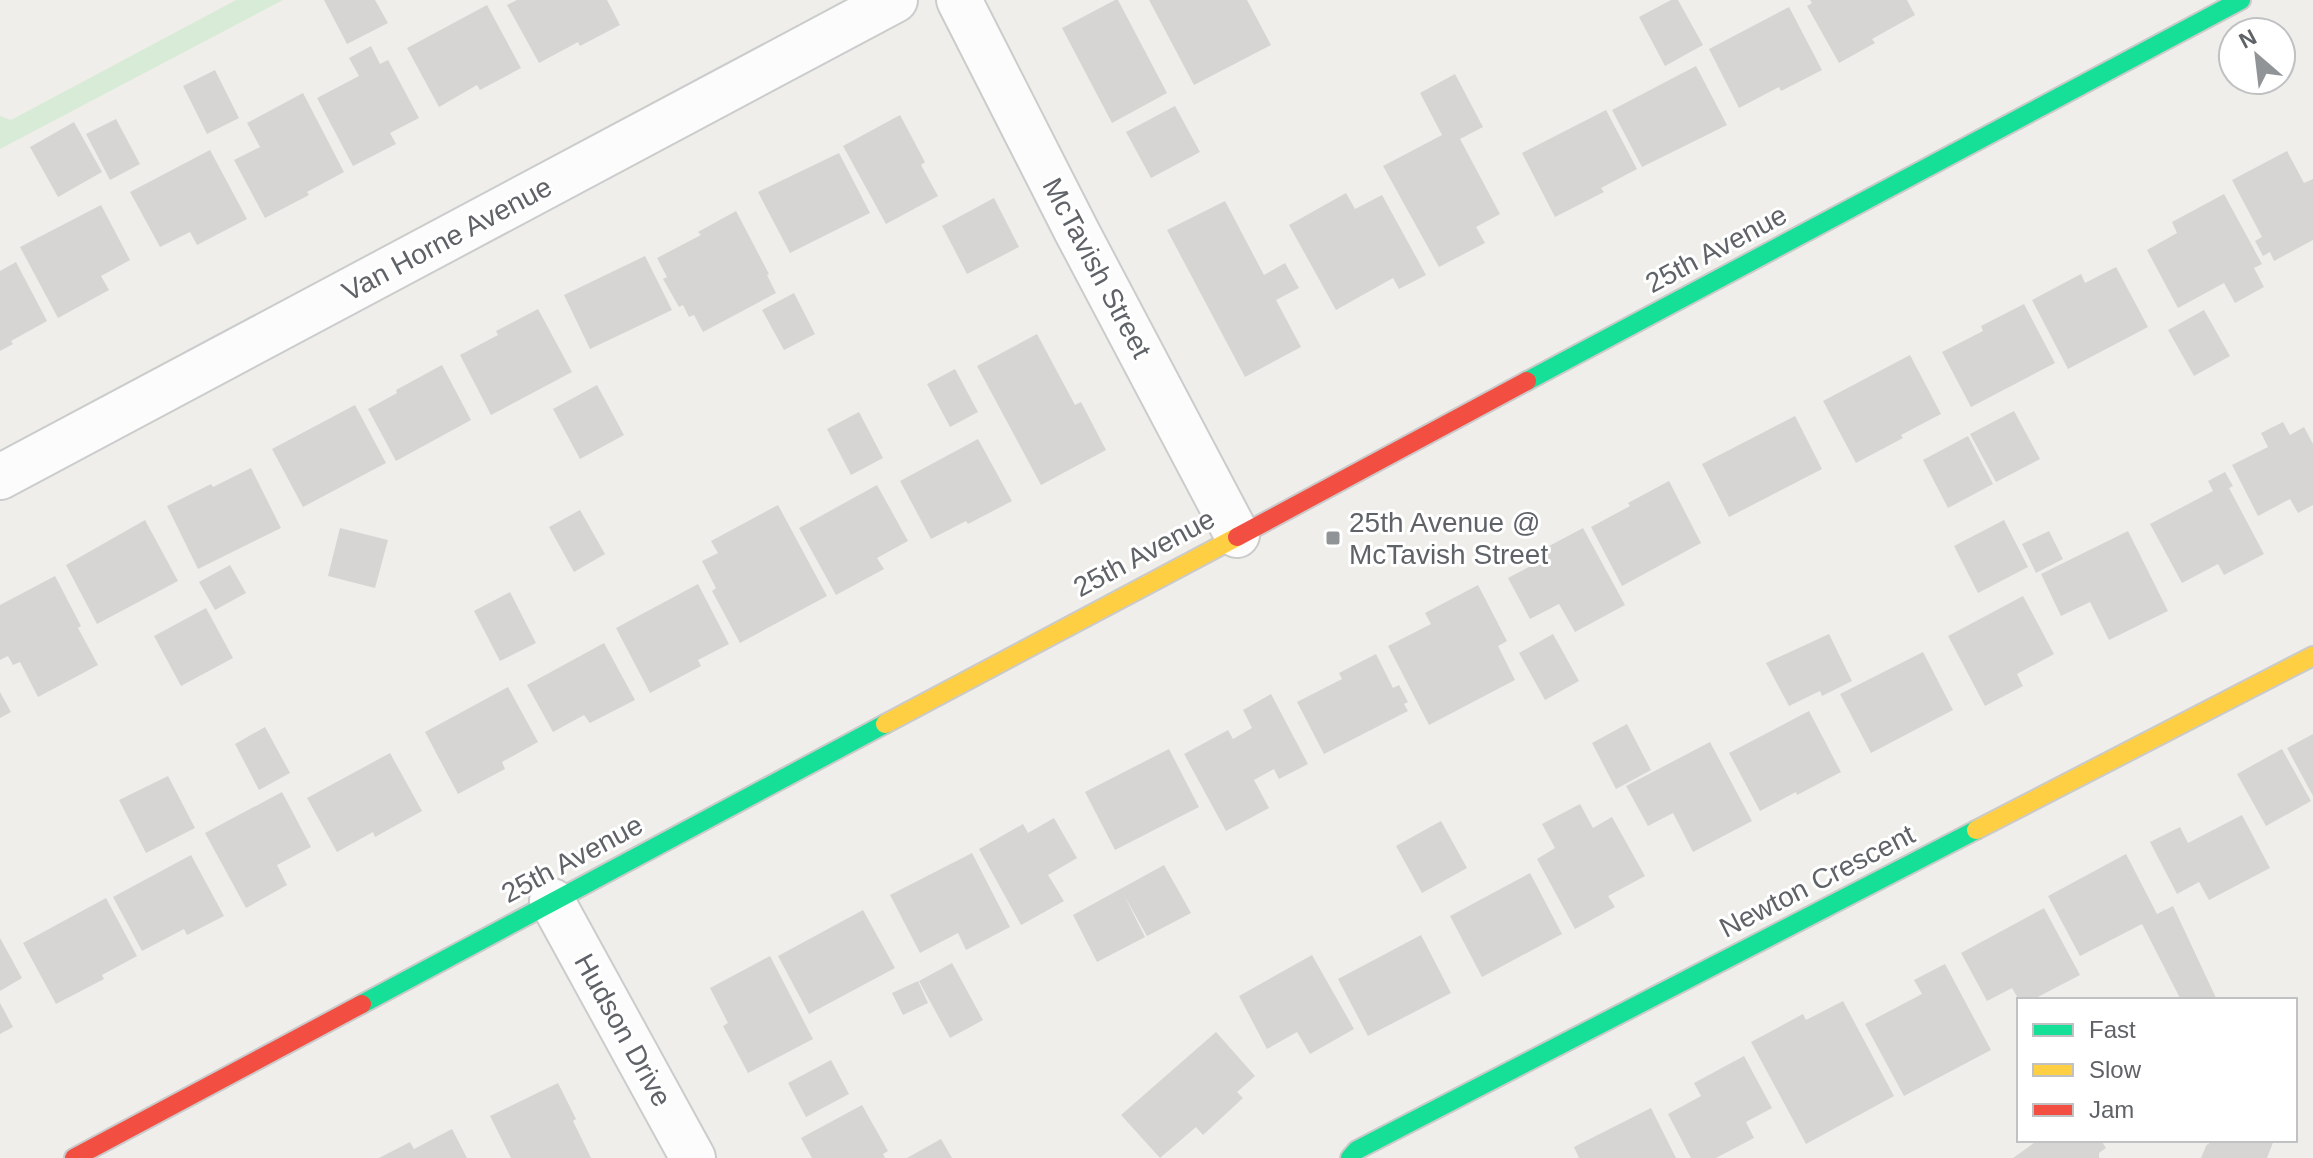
<svg xmlns="http://www.w3.org/2000/svg" width="2313" height="1158" font-family="Arial,sans-serif">
	<style>
		.green { fill: #d8ebd6 }
		.building { fill: #d6d5d3 }
		.lines { fill: none; stroke-linecap: round; stroke-linejoin: round }
		.street-casing { stroke: #cbcccc; stroke-width: 48 }
		.fast-casing { stroke: #cacacb; stroke-width: 22 }
		.slow-casing { stroke: #cacacb; stroke-width: 22 }
		.jam-casing { stroke: #cacacb; stroke-width: 22 }
		.street { stroke: #fdfcfc; stroke-width: 44 }
		.fast { stroke: #16e098; stroke-width: 18 }
		.slow { stroke: #ffcf43; stroke-width: 18 }
		.jam { stroke: #f24e42; stroke-width: 18 }
		.poi-dot { fill: #919496; stroke: #fff; stroke-width: 3 }
		.labels { text-anchor: middle; dominant-baseline: central; stroke-width: 6; stroke-linejoin: round; paint-order: stroke }
		.street-label { font-size: 28px; fill: #5f6368; stroke: #fff }
		.poi-label { font-size: 28px; fill: #5f6368; stroke: #fff; text-anchor: start }
	</style>
	<rect width="100%" height="100%" fill="#efeeea"/>
	<path class="green" d="M236 0H283L0 149V116L11 120Z"/>
	<path class="building" d="M324 0H375L388 23 347 44Z
		M517 0H607L620 25 580 46 578 42 539 63 507 5Z
		M1115 0H1118L1167 93 1112 123 1062 28Z
		M1149 0H1247L1271 45 1194 85Z
		M1671 0H1678L1703 45 1665 66 1639 17Z
		M1810 0H1907L1915 15 1872 39 1875 43 1839 63 1807 6 1812 3Z
		M487 5 521 68 480 90 477 85 439 107 407 48Z
		M1789 7 1822 70 1781 91 1779 87 1739 108 1709 49Z
		M371 46 380 64 388 60 419 118 390 133 396 144 353 166 317 98 359 76 349 58Z
		M1696 66 1727 125 1642 167 1612 110Z
		M215 70 239 118 207 134 183 86Z
		M1455 74 1483 127 1460 139 1500 214 1476 227 1485 243 1439 267 1383 166 1442 135 1420 93Z
		M303 93 344 172 307 192 309 195 265 218 234 160 260 147 247 123Z
		M1175 106 1200 152 1151 178 1126 132Z
		M1606 110 1637 169 1601 188 1604 192 1555 217 1522 153Z
		M900 115 925 162 921 165 938 196 886 224 843 146Z
		M116 119 140 164 110 180 86 134Z
		M74 122 102 172 58 197 30 147Z
		M210 150 247 219 197 245 190 232 160 247 130 192Z
		M2287 151 2304 183 2313 179V240L2274 261 2270 252 2263 256 2255 241 2262 237 2232 180Z
		M839 153 870 213 790 253 758 192Z
		M1346 193 1355 209 1382 195 1426 275 1399 289 1393 278 1336 310 1289 225Z
		M2224 194 2262 264 2254 268 2264 287 2235 303 2224 283 2178 308 2147 250 2177 233 2172 222Z
		M994 198 1019 247 967 274 942 226Z
		M1225 201 1264 275 1285 263 1299 288 1276 300 1301 347 1245 377 1167 230Z
		M101 205 130 260 101 276 109 290 58 318 20 247Z
		M736 211 769 274 767 275 776 293 703 332 694 315 689 317 683 305 679 307 663 279 667 277 657 258 701 235 698 232Z
		M645 256 672 310 590 349 564 295Z
		M16 262 47 321 11 341 13 344 0 351V271Z
		M2116 267 2148 327 2068 369 2032 300 2081 274 2085 283Z
		M794 293 815 334 784 350 762 310Z
		M2024 304 2055 363 1971 407 1942 352 1983 331 1981 326Z
		M538 309 572 372 491 415 460 355 498 335 496 331Z
		M2204 310 2230 356 2194 376 2168 330Z
		M1037 334 1075 405 1081 402 1106 450 1041 485 977 366Z
		M1910 355 1941 414 1901 435 1903 438 1856 463 1823 401Z
		M442 365 471 420 396 461 368 409 397 393 396 390Z
		M955 369 978 412 950 427 927 384Z
		M597 385 624 435 580 459 553 409Z
		M355 405 386 463 303 507 272 449Z
		M2014 411 2040 459 1996 482 1970 434Z
		M859 412 883 458 851 475 827 429Z
		M1795 416 1822 469 1729 517 1702 464Z
		M2283 422 2290 435 2304 427 2313 444V505L2298 513 2290 499 2258 516 2232 465 2268 447 2261 433Z
		M1968 436 1993 484 1948 508 1923 460Z
		M978 439 1012 501 968 524 966 521 931 539 900 481Z
		M251 468 281 528 198 569 167 506 211 484 213 487Z
		M2225 472 2233 486 2229 488 2264 554 2224 575 2218 564 2182 583 2150 524 2213 491 2208 481Z
		M1669 481 1701 543 1622 586 1591 527 1630 506 1628 503Z
		M877 485 908 541 877 558 884 569 836 595 799 528Z
		M778 505 827 596 740 643 712 591 716 588 702 561 718 553 711 541Z
		M580 510 605 554 574 572 549 527Z
		M145 520 178 581 97 624 66 565Z
		M2004 520 2028 567 1978 593 1954 546Z
		M340 528 388 540 375 588 328 576Z
		M1583 528 1625 605 1575 632 1559 604 1530 619 1508 578 1538 562 1534 554Z
		M2049 531 2063 559 2036 573 2022 544Z
		M2128 531 2168 611 2109 640 2090 602 2061 616 2041 574Z
		M230 565 246 593 215 610 199 582Z
		M55 576 81 626 78 628 98 665 38 697 20 662 13 665 8 656 0 660V605Z
		M698 584 729 644 698 660 701 666 650 693 616 628Z
		M1478 585 1507 641 1498 646 1515 680 1429 725 1388 646 1431 624 1425 613Z
		M510 592 536 643 500 661 474 611Z
		M2023 596 2054 654 2017 674 2023 686 1985 706 1948 636Z
		M206 608 233 658 181 686 154 636Z
		M1553 634 1579 681 1545 700 1519 653Z
		M1829 634 1852 681 1822 696 1820 691 1789 706 1766 663Z
		M604 643 635 700 590 723 584 715 553 732 527 685Z
		M1923 652 1953 710 1871 753 1840 694Z
		M1376 654 1393 688 1399 685 1408 702 1404 704 1408 711 1324 754 1297 702 1342 679 1339 673Z
		M508 687 538 742 502 762 505 769 458 794 425 732Z
		M0 692 11 712 0 718Z
		M1271 694 1308 764 1279 779 1274 769 1254 780 1269 808 1226 831 1184 754 1228 730 1233 739 1252 728 1243 710Z
		M1809 711 1841 772 1797 795 1796 792 1760 811 1729 753Z
		M1627 724 1651 770 1616 789 1592 743Z
		M265 727 290 773 259 790 235 744Z
		M2313 734V796L2287 748Z
		M1710 742 1752 821 1693 852 1673 813 1648 826 1626 786Z
		M1169 749 1199 807 1115 850 1085 792Z
		M2282 749 2311 801 2266 826 2237 774Z
		M390 753 422 811 375 837 373 832 337 852 307 798Z
		M168 776 195 828 146 853 119 800Z
		M282 792 311 847 277 865 287 885 246 908 205 833Z
		M1580 804 1593 828 1612 817 1645 876 1608 896 1615 907 1575 929 1537 859 1555 848 1542 824Z
		M2242 815 2270 868 2209 900 2199 882 2177 894 2150 842 2180 827 2188 843Z
		M1054 818 1077 858 1048 875 1064 901 1021 925 979 849 1023 824 1028 833Z
		M1441 821 1467 868 1422 893 1396 846Z
		M972 853 1010 927 966 950 958 933 920 953 890 895Z
		M2126 854 2157 914 2173 906 2217 1000H2181L2142 924 2080 956 2048 896Z
		M191 855 224 916 187 935 184 929 142 951 113 897Z
		M1164 865 1191 913 1147 936 1124 895 1145 937 1097 962 1073 915Z
		M1530 873 1562 934 1482 977 1450 916Z
		M106 898 137 956 102 975 104 979 56 1004 23 943Z
		M2044 908 2080 975 2032 1000H2019L2012 988 1987 1001 1961 953Z
		M863 910 895 968 809 1014 778 956Z
		M1421 935 1451 993 1368 1036 1338 979Z
		M0 938 22 978 0 991Z
		M1312 955 1354 1029 1310 1054 1297 1032 1267 1049 1239 996Z
		M770 956 813 1039 748 1073 723 1026 728 1023 710 988Z
		M952 963 983 1020 950 1038 919 981Z
		M1945 964 1991 1050 1904 1096 1865 1024 1922 994 1914 980Z
		M918 981 928 1003 903 1015 892 993Z
		M1843 1001 1894 1096 1806 1144 1751 1042 1803 1014 1806 1020Z
		M0 1003 13 1027 0 1034Z
		M1216 1032 1255 1076 1237 1092 1243 1098 1203 1135 1196 1127 1160 1158 1121 1115Z
		M1744 1056 1772 1108 1746 1122 1754 1138 1716 1158H1691L1668 1114 1701 1096 1694 1083Z
		M831 1060 849 1094 806 1117 788 1083Z
		M558 1083 576 1119 573 1121 591 1158H511L490 1116Z
		M862 1105 888 1151 883 1154 885 1158H812L801 1138Z
		M1651 1108 1676 1158H1579L1574 1147Z
		M452 1129 467 1158H379L410 1142 414 1149Z
		M941 1139 952 1158H907Z
		M2038 1140H2101L2106 1148 2099 1153V1158H2013Z
		M2211 1140H2274L2267 1158H2201L2207 1144 2208 1145Z"/>
	<g class="lines">
		<defs>
			<path id="street" d="M959 0 1077 232 1237 535
				M0 477 895 0
				M552 901 693 1158"/>
			<path id="fast" d="M1527 381 2241 0
				M362 1004 885 724
				M1350 1158 1357 1150 1976 830"/>
			<path id="slow" d="M885 724 1237 537
				M1976 830 2313 656"/>
			<path id="jam" d="M1237 537 1527 381
				M74 1158 362 1004"/>
		</defs>
		<use href="#street" class="street-casing"/>
		<use href="#fast" class="fast-casing"/>
		<use href="#slow" class="slow-casing"/>
		<use href="#jam" class="jam-casing"/>
		<use href="#street" class="street"/>
		<use href="#fast" class="fast"/>
		<use href="#slow" class="slow"/>
		<use href="#jam" class="jam"/>
	</g>
	<rect class="poi-dot" x="1325" y="530" width="16" height="16" rx="4"/>
	<g class="labels">
		<g class="street-label">
			<text transform="translate(447 239) rotate(-28)">Van Horne Avenue</text>
			<text transform="translate(1716 249) rotate(-28)">25th Avenue</text>
			<text transform="translate(1097 268) rotate(62)">McTavish Street</text>
			<text transform="translate(1144 553) rotate(-28)">25th Avenue</text>
			<text transform="translate(572 859) rotate(-28)">25th Avenue</text>
			<text transform="translate(1817 881) rotate(-27)">Newton Crescent</text>
			<text transform="translate(623 1030) rotate(61)">Hudson Drive</text>
		</g>
		<g class="poi-label">
			<text x="1349" y="522">25th Avenue @<tspan x="1349" dy="32">McTavish Street</tspan></text>
		</g>
	</g>
	<rect x="2017" y="998" width="280" height="144" fill="#ffffff" stroke="#bfc1c3" stroke-width="2"/>
	<rect x="2033" y="1024" width="40" height="12" fill="#16e098" stroke="#bfc1c3" stroke-width="2"/>
	<text x="2089" y="1038" font-size="24" fill="#5f6368">Fast</text>
	<rect x="2033" y="1064" width="40" height="12" fill="#ffcf43" stroke="#bfc1c3" stroke-width="2"/>
	<text x="2089" y="1078" font-size="24" fill="#5f6368">Slow</text>
	<rect x="2033" y="1104" width="40" height="12" fill="#f24e42" stroke="#bfc1c3" stroke-width="2"/>
	<text x="2089" y="1118" font-size="24" fill="#5f6368">Jam</text>
	<g transform="translate(2257 56) rotate(332)"><circle r="38" fill="#ffffff" stroke="#bfc1c3" stroke-width="2"/>
	<path d="M0-6L14 30L0 20L-14 30Z" fill="#919496"/>
	<text y="-12" font-size="22" font-weight="bold" text-anchor="middle" fill="#5f6368">N</text>
	</g>
</svg>
